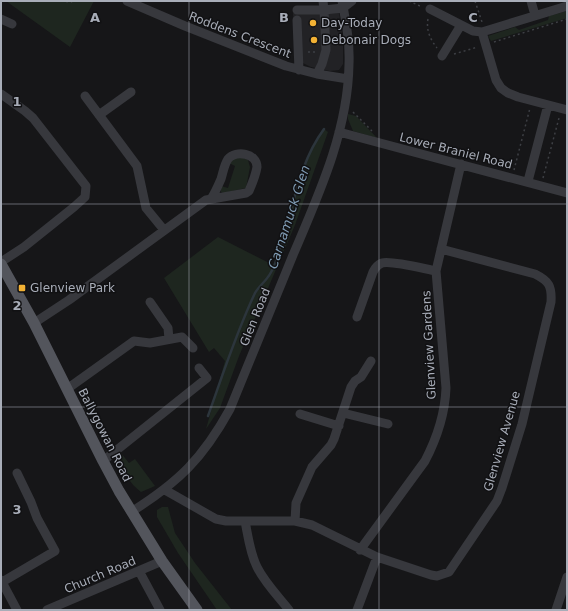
<svg xmlns="http://www.w3.org/2000/svg" width="568" height="611" font-family="'DejaVu Sans',sans-serif">
	<style>
		.built { fill: #222225 }
		.green { fill: #1e261f }
		.lines { fill: none; stroke-linecap: round; stroke-linejoin: round }
		.stream { stroke: #2c353c; stroke-width: 2.5 }
		.path { stroke: #3d3f44; stroke-width: 1.5; stroke-dasharray: 2 3; stroke-linecap: butt }
		.minor { stroke: #37383d; stroke-width: 9 }
		.major { stroke: #53555c; stroke-width: 11 }
		.grid { fill: none; stroke: #a8adb8; stroke-width: 1; stroke-opacity: 0.55 }
		.poi-dot { fill: #f2b134; stroke: #111113; stroke-width: 1.5 }
		.labels { text-anchor: middle; dominant-baseline: central; stroke-width: 3; stroke-linejoin: round; paint-order: stroke }
		.poi-label { font-size: 12px; fill: #a8adb8; stroke: #111113; text-anchor: start }
		.street-label { font-size: 12px; fill: #a8adb8; stroke: #111113 }
		.water-label { font-size: 13px; font-style: italic; fill: #7f9bb3; stroke: #111113 }
		.grid-label { font-size: 13px; text-anchor: middle; font-weight: bold; fill: #a8adb8; stroke: #111113; stroke-width: 3; stroke-linejoin: round; paint-order: stroke }
	</style>
	<rect width="100%" height="100%" fill="#161618"/>
	<path class="built" d="M339 12 343 42V64L339 70 330 71 311 67 295 59 293 13Z"/>
	<path class="green" d="M6 1H94L70 47Z
		M567 11V18L491 41 488 36 515 27 519 30 548 20 549 16Z
		M348 114 356 116 377 138 353 131 348 119Z
		M324 129 328 132 295 225 239 356 220 408 206 429 225 361 214 348 209 352 164 278 218 237 273 265C284 247 287 223 292 203 298 177 309 150 324 129Z
		M234 158H244L248 160 250 167 246 188 223 193 221 192V186L228 188 235 166 229 163Z
		M121 453 129 463 135 459 155 486 141 492C129 483 124 472 118 459Z
		M162 507H168L175 533 195 563 232 610H217L178 553 157 517V510Z"/>
	<g class="lines">
		<path class="stream" d="M208 416C223 374 236 333 255 293 259 286 266 281 270 274 273 269 276 262 277 257 293 214 296 167 324 129"/>
		<path class="path" d="M61 1 71 2 73 1
			M409 1 422 7
			M475 1 482 22
			M428 19C426 30 430 39 437 48
			M494 42 567 19
			M308 52H316
			M454 54 478 47
			M353 112 372 131
			M514 170 530 108
			M543 178 559 118"/>
		<path class="minor" d="M127 1 185 26 286 66 317 74 348 79
			M531 1 535 15
			M430 9 473 31 482 32 567 6
			M297 10H324L323 1
			M1 19 12 24
			M297 20 299 70
			M482 32 496 80 501 88 508 93 518 97 567 110
			M442 56 461 25
			M317 74 322 64 326 50 324 10 343 8 352 1
			M1 94 25 111 33 118 86 186 85 197 74 207 24 247 1 262
			M85 96 137 166 146 208 164 230
			M99 115 131 92
			M339 132 567 193
			M528 181 548 105
			M150 302 168 328 169 339
			M357 317 373 272C375 268 377 265 382 263 391 260 425 269 436 271
			M34 323 69 300 206 200 246 193 249 191C252 184 256 174 257 167 257 153 236 150 228 159 224 165 223 173 221 179 218 186 215 193 211 199
			M67 389 134 341 150 343 182 337 193 348
			M343 413 388 424
			M300 414 339 426
			M103 461 207 378 199 368
			M165 490 216 519 226 521H295L312 525 377 557 431 575 437 576 449 572 497 501 502 488 522 424 551 302C552 286 549 281 535 274L441 249
			M131 512C179 482 203 458 230 409 251 357 272 306 293 255 319 194 348 131 349 64 350 43 346 22 342 1
			M245 521C248 536 250 553 257 567 265 583 278 596 289 610
			M295 521 296 503 312 467 331 445 334 439 351 387 355 381 361 377 371 361
			M360 550 425 461C437 438 445 414 446 388L436 271 461 164
			M139 571 160 610
			M1 580 17 610
			M2 582 55 551 37 518 31 502 17 473
			M47 610 162 561
			M357 610 377 557
			M556 610 567 577"/>
		<path class="major" d="M1 264 34 323 103 461 119 491 162 561 197 610"/>
	</g>
	<path class="grid" d="M189 1V610M379 1V610M1 204H567M1 407H567"/>
	<g class="poi-dot">
		<circle cx="313" cy="23" r="4"/>
		<circle cx="314" cy="40" r="4"/>
		<rect x="18" y="284" width="8" height="8" rx="2"/>
	</g>
	<g class="labels">
		<g class="poi-label">
			<text x="321" y="23">Day-Today</text>
			<text x="322" y="40">Debonair Dogs</text>
			<text x="30" y="288">Glenview Park</text>
		</g>
		<g class="street-label">
			<text transform="translate(240 35) rotate(21)">Roddens Crescent</text>
			<text transform="translate(456 151) rotate(14)">Lower Braniel Road</text>
			<text transform="translate(255 317) rotate(-68)">Glen Road</text>
			<text transform="translate(429 345) rotate(-93)">Glenview Gardens</text>
			<text transform="translate(105 435) rotate(63)">Ballygowan Road</text>
			<text transform="translate(502 441) rotate(-74)">Glenview Avenue</text>
			<text transform="translate(100 575) rotate(-23)">Church Road</text>
		</g>
		<g class="water-label">
			<text transform="translate(289 217) rotate(-72)">Carnamuck Glen</text>
		</g>
	</g>
	<g class="grid-label">
		<text x="95" y="22">A</text>
		<text x="284" y="22">B</text>
		<text x="473" y="22">C</text>
		<text x="17" y="106">1</text>
		<text x="17" y="310">2</text>
		<text x="17" y="514">3</text>
	</g>
	<rect width="568" height="611" fill="none" stroke="#a8adb8" stroke-width="4"/>
</svg>
